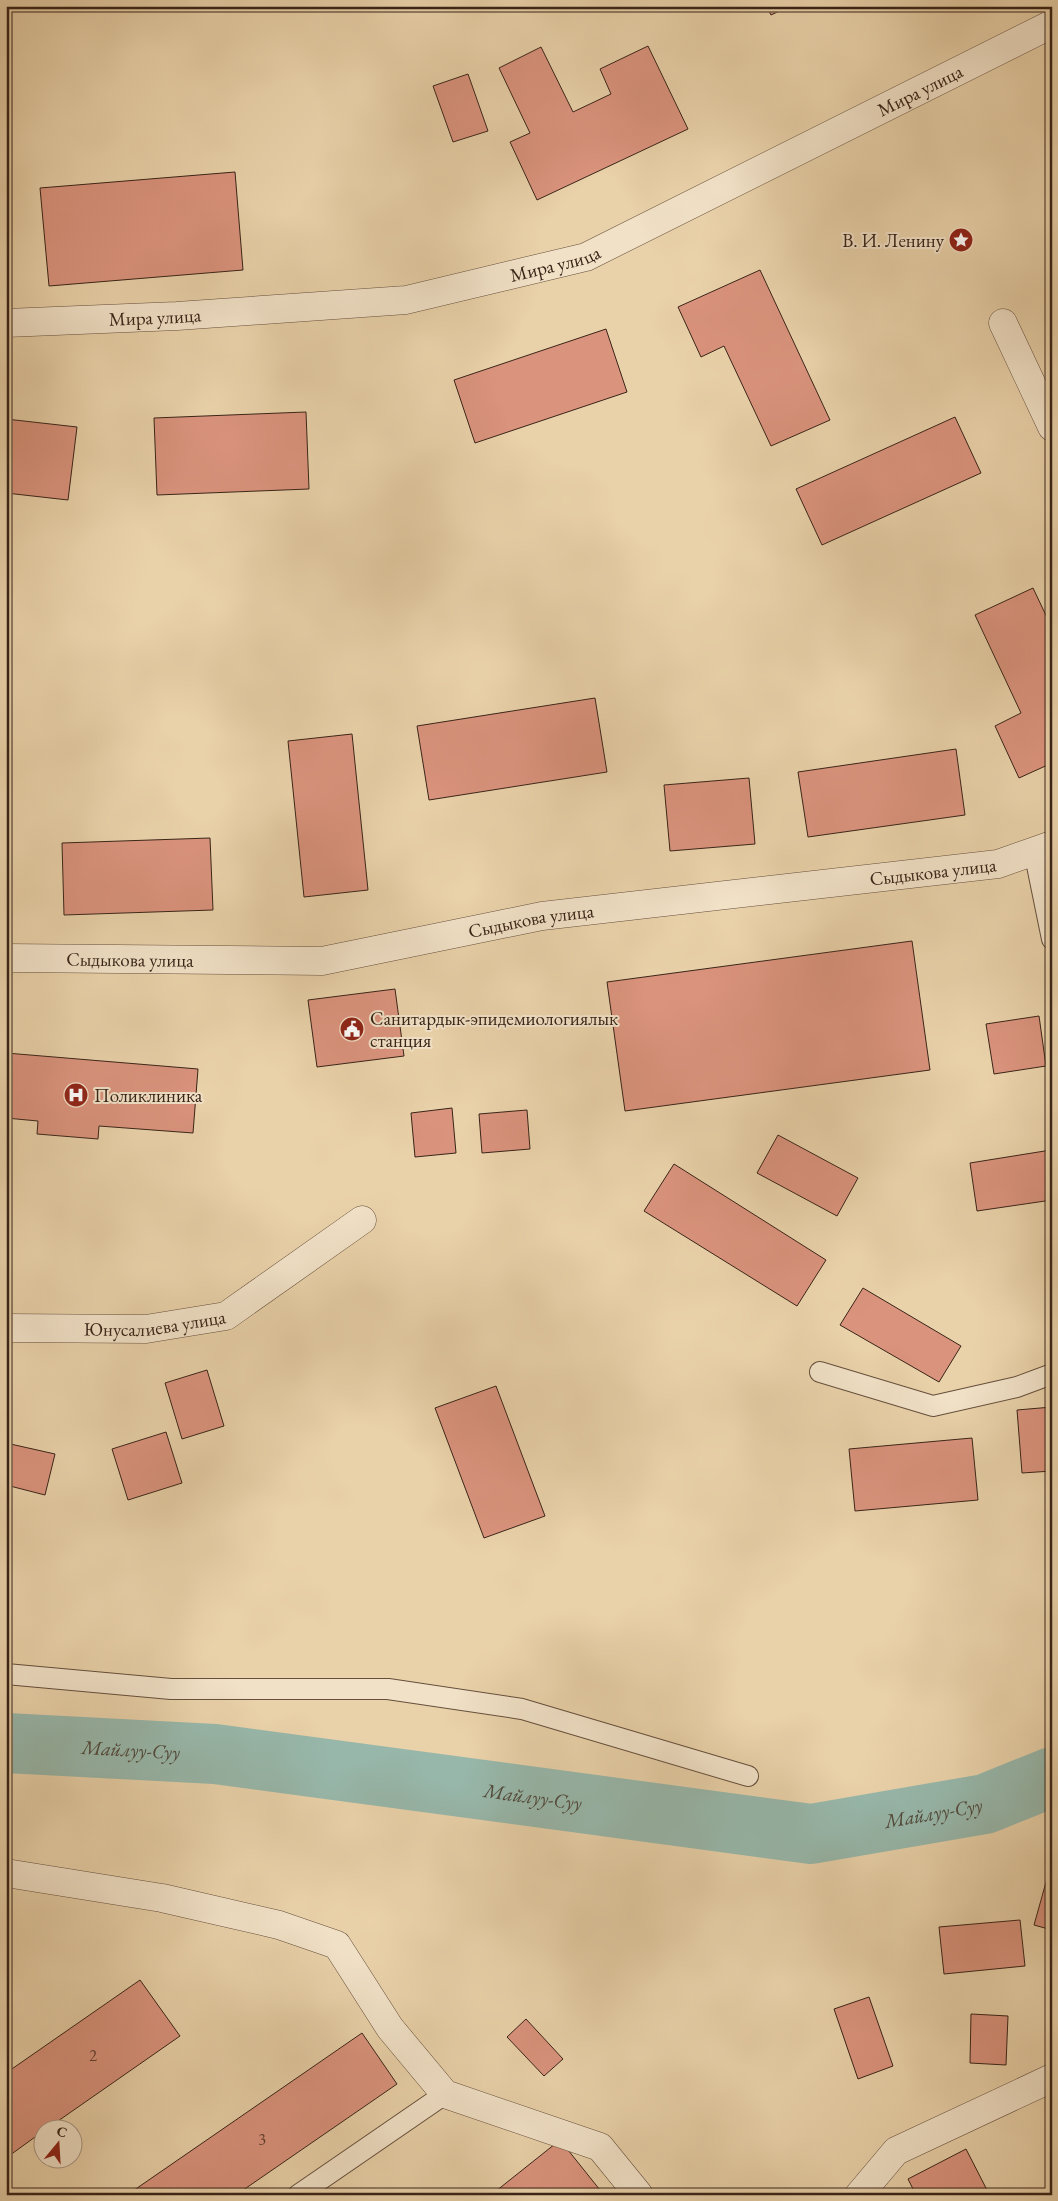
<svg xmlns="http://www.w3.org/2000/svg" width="1058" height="2201" font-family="'EB Garamond',serif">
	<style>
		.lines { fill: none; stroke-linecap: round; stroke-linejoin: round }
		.river { stroke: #97b7aa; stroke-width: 60 }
		.building { fill: #da937d; stroke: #392418 }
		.service-casing { stroke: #654f3c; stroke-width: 22 }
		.minor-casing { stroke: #654f3c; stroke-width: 29 }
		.service { stroke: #f1e1c7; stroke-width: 20 }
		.minor { stroke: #f1e1c7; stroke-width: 28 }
		.labels { text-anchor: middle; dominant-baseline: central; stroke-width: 4; stroke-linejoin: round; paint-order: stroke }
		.number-label { font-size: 16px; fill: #614031 }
		.street-label { font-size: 19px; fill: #392418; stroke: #f1e1c7 }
		.poi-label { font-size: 19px; fill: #392418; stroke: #f1e1c7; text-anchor: start }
		.water-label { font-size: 20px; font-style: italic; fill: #50493c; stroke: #f1e1c7 }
	</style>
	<rect width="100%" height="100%" fill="#e9d1a9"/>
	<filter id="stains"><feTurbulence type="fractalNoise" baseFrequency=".004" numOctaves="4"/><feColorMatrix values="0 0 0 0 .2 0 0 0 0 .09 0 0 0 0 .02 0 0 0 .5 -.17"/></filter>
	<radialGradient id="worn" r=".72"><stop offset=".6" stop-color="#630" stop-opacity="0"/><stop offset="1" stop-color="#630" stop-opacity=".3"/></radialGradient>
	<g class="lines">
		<path class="river" id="s1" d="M6 1743 215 1754 811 1834 985 1804 1052 1777"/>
	</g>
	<path class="building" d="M181 6H231V11Z
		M766 6H790L771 15Z
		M648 46 688 129 537 200 510 142 530 133 499 68 541 47 573 112 611 94 600 69Z
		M468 74 488 131 453 142 433 86Z
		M235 172 243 270 49 286 40 188Z
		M760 270 830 420 771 446 724 346 701 357 678 307Z
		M606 329 627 392 475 443 454 380Z
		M306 412 309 489 157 495 154 418Z
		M955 417 981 473 822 545 796 489Z
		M6 419 77 427 68 500 6 493Z
		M1033 588 1052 628V763L1019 778 995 726 1021 713 975 615Z
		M595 698 607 772 429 800 417 726Z
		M352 734 368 890 304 897 288 741Z
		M956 749 965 815 808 837 798 772Z
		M749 778 755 844 670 851 664 785Z
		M210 838 213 910 64 915 62 843Z
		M912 941 930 1070 625 1111 607 982Z
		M395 989 404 1056 317 1067 308 1000Z
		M1039 1016 1046 1066 994 1074 986 1024Z
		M6 1053 198 1069 193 1133 99 1126 98 1139 37 1134 38 1121 6 1118Z
		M452 1108 456 1153 415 1157 411 1113Z
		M527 1110 530 1149 482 1153 479 1114Z
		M778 1135 858 1178 837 1216 757 1173Z
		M1051 1150 1052 1200 977 1211 970 1163Z
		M674 1164 826 1260 797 1306 644 1211Z
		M863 1288 961 1346 939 1382 840 1325Z
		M207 1370 224 1426 182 1439 165 1383Z
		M496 1386 545 1516 484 1538 435 1408Z
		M1052 1407V1471L1022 1473 1017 1410Z
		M166 1432 182 1483 128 1500 112 1449Z
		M972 1438 978 1500 855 1511 849 1449Z
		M6 1443 55 1454 45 1495 6 1485Z
		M1048 1875 1052 1876V1930L1034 1925Z
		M1020 1920 1025 1966 944 1974 939 1927Z
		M140 1980 180 2036 48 2128H42V2132L6 2158V2073Z
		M869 1997 893 2066 858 2079 834 2009Z
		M971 2014 1008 2016 1006 2065 970 2063Z
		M526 2019 563 2059 544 2076 507 2037Z
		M362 2033 397 2084 236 2195H127Z
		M560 2140 604 2195H491Z
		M966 2149 987 2190 979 2195H916L908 2179Z"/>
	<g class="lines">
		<defs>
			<path id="service" d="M1034 851 1052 939
				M820 1372 933 1406 1017 1387 1052 1374
				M6 1674 171 1689H388L522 1709 748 1776
				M298 2195 445 2094"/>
			<g id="minor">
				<path id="s2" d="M6 323 177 316 406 300 586 257 1052 24"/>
				<path d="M1003 323 1052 427"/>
				<path id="s3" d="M6 958 322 961 542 916 998 864 1052 845"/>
				<path id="s4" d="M6 1328 146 1329 226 1316 362 1220"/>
				<path d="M6 1873 162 1898 279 1925 337 1945 390 2028 445 2094 600 2147 639 2195"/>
				<path d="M859 2195 896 2151 1052 2078"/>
			</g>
		</defs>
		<use href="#service" class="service-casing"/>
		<use href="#minor" class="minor-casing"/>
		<use href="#service" class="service"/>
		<use href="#minor" class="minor"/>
	</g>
	<defs>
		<symbol id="sight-disc" viewBox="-11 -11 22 22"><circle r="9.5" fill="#8f2418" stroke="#f1e1c7"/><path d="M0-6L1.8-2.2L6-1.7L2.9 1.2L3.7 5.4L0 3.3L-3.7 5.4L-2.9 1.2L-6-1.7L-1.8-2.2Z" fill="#fff"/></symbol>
		<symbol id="civic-disc" viewBox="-11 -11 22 22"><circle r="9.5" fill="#8f2418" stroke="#f1e1c7"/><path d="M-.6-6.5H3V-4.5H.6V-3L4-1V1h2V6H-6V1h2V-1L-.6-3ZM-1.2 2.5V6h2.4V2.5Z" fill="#fff"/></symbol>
		<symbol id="hospital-disc" viewBox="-11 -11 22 22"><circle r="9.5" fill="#8f2418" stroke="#f1e1c7"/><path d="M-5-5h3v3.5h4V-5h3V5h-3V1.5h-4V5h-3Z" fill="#fff"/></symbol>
	</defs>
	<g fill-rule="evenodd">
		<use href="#sight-disc" x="947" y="226" width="28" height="28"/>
		<use href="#civic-disc" x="338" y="1015" width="28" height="28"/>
		<use href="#hospital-disc" x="62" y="1081" width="28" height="28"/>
	</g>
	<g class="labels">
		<g class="number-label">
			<text x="93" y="2055">2</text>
			<text x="262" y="2139">3</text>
		</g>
		<g class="street-label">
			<text stroke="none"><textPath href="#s2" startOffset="959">Мира улица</textPath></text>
			<text stroke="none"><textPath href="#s2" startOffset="554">Мира улица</textPath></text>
			<text stroke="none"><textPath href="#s2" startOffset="149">Мира улица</textPath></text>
			<text stroke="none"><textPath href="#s3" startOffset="934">Сыдыкова улица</textPath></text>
			<text stroke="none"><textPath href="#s3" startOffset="529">Сыдыкова улица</textPath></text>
			<text stroke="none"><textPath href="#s3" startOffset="124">Сыдыкова улица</textPath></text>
			<text stroke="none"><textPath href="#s4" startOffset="149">Юнусалиева улица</textPath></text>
		</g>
		<g class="poi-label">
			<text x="944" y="240" text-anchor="end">В. И. Ленину</text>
			<text x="370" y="1018">Санитардык-эпидемиологиялык<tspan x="370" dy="22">станция</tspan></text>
			<text x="94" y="1095">Поликлиника</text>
		</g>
		<g class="water-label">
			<text stroke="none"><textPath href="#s1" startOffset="125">Майлуу-Суу</textPath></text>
			<text stroke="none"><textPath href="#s1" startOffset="530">Майлуу-Суу</textPath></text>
			<text stroke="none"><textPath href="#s1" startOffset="935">Майлуу-Суу</textPath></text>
		</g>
	</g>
	<rect width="1058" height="2201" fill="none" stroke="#e9d1a9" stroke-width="25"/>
	<rect x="8" y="8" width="1043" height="2186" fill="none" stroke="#392418" stroke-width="2.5"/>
	<rect x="12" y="12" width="1033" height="2176" fill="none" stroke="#392418"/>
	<g transform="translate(58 2144) rotate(18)"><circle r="24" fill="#f1e1c7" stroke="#a79581"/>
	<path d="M0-4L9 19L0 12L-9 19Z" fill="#8f2418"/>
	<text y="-8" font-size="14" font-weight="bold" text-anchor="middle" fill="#392418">С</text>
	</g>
	<rect width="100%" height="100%" filter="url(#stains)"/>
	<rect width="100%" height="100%" fill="url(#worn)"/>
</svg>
